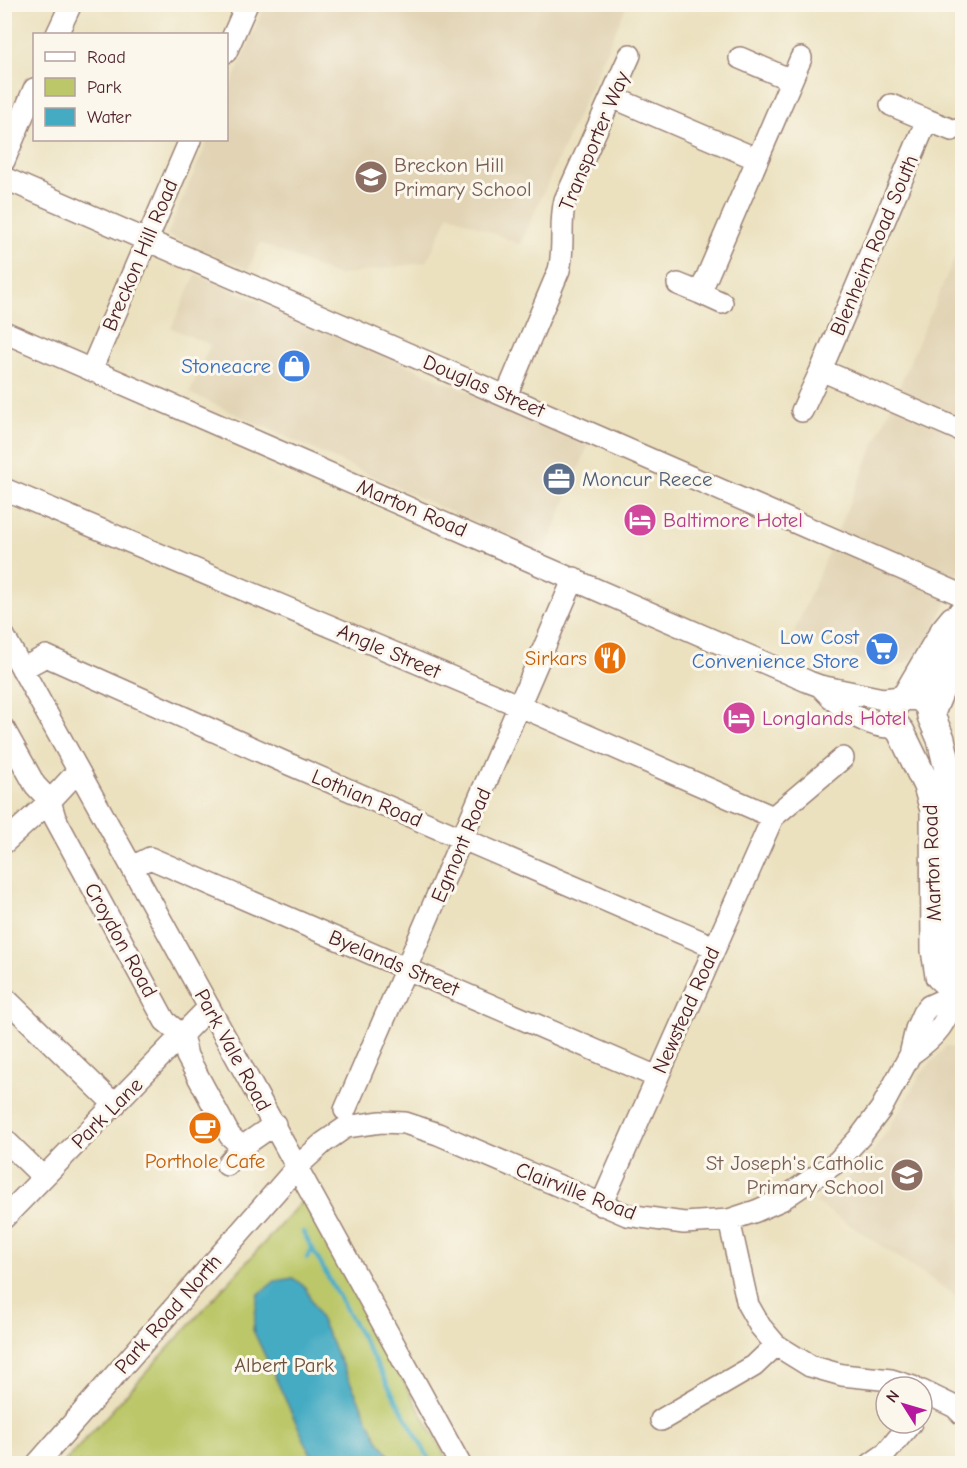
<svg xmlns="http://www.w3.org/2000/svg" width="967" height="1468" font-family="'Comic Neue',sans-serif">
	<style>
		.built { fill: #e1d3b4 }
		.green { fill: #bbc769; stroke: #82734a; stroke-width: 1.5 }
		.water { fill: #44abc3; stroke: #476577; stroke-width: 1.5 }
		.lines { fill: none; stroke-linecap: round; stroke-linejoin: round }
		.stream { stroke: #44abc3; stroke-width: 4.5 }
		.minor-casing { stroke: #9a8075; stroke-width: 24 }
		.major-casing { stroke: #9a8075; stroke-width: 30 }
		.minor { stroke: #fff; stroke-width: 21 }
		.major { stroke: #fff; stroke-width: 27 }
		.labels { text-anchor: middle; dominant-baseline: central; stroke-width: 6; stroke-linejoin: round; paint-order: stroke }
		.street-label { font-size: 21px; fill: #4a1f2b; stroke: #fbf7ec }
		.education-label { font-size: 21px; fill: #785e54; stroke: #fbf7ec; text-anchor: start }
		.shop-label { font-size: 21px; fill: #366cbe; stroke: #fbf7ec; text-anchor: end }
		.service-label { font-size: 21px; fill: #4e5e75; stroke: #fbf7ec; text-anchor: start }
		.hotel-label { font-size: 21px; fill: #b23c85; stroke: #fbf7ec; text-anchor: start }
		.food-label { font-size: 21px; fill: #c56008; stroke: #fbf7ec; text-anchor: end }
		.park-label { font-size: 21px; fill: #6c513e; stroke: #fbf7ec }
	</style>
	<rect width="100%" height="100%" fill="#fbf7ec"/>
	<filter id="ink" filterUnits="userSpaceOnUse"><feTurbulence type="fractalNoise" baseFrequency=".0167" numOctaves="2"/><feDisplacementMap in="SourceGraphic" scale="12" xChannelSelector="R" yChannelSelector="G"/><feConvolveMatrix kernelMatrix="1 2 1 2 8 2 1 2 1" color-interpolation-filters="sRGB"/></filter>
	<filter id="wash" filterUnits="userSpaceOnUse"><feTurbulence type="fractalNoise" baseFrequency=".008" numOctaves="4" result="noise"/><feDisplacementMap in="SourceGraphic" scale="24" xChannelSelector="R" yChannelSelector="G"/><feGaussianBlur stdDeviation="1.35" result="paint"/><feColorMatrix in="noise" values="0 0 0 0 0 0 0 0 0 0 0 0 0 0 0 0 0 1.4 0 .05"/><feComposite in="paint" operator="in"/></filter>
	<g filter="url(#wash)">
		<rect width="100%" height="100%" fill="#ebe1bf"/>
		<path class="built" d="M265 5V4L627 5 520 245 449 214 427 262 337 276 260 243 248 270 167 235 208 140H226L227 95Z
			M962 240V565L924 653 887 672 794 632Z
			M196 274 589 444 544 554 189 393 210 345 171 328Z
			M946 1046 962 1050V1300L815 1202 848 1178 869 1157 893 1122 920 1075Z"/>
		<path class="green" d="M303 1200 449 1463 63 1464Z"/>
		<path class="water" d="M293 1278 305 1287 377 1438 395 1463H315L253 1330 258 1295 275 1281Z"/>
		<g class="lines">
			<path class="stream" d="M303 1232 432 1464
				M307 1258 313 1248"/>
		</g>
	</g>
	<g filter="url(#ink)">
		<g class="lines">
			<defs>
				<path id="minor" d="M57 34 71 4
					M226 52 247 4
					M740 58 791 80
					M612 97 757 159
					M891 105 927 120 821 370 962 431
					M927 120 952 130
					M4 161 34 89
					M4 178 962 595
					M678 284 700 293
					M722 303 700 293 801 58
					M4 332 809 682 820 686 883 699 901 697
					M91 370 190 140
					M506 396 559 270C565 247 559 223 565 200L630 55
					M802 411 821 370
					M4 489 520 706 773 817
					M4 636C156 912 310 1187 460 1464
					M22 669 46 656 284 762 714 947
					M820 686C835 702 853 719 876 725 882 727 889 727 896 727
					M4 729 35 785 50 801 55 818 165 1021 182 1035 187 1056 230 1136 242 1147
					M4 843 50 801 78 771
					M132 867 150 858 657 1077
					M4 997 115 1105
					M910 1055C939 1034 944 1025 958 993
					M345 1110 574 578
					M4 1139 43 1177
					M227 1165 242 1147 275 1124
					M601 1205 773 817 843 758
					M4 1218 209 1007
					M729 1220 748 1305 760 1326 776 1345 810 1366 842 1375 891 1380 913 1387
					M922 1391 955 1407 962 1414
					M661 1420 754 1366 776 1345
					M37 1464 299 1165 323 1143 346 1127 381 1122 405 1123 438 1134 627 1215 684 1223 729 1220 756 1211 781 1200 837 1162 860 1137 881 1109 910 1055 916 1029 923 1013 929 1006 958 993
					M871 1464 885 1454 911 1423"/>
				<path id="major" d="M906 696 944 631 953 620
					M931 713 942 686 962 613
					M962 972 955 927V800L941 739 931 716 929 706 920 697 906 696 896 702 891 714 892 721 901 732 927 786 934 810 935 950 939 976 962 997"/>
			</defs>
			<use href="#minor" class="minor-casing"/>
			<use href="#major" class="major-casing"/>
			<use href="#minor" class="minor"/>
			<use href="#major" class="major"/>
		</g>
	</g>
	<defs>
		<symbol id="school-disc" viewBox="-11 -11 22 22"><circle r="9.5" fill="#8d6e63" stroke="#fbf7ec"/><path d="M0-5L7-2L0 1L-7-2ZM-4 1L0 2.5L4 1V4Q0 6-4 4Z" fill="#fff"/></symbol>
		<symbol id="shop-disc" viewBox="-11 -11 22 22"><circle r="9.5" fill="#3f7fe0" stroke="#fbf7ec"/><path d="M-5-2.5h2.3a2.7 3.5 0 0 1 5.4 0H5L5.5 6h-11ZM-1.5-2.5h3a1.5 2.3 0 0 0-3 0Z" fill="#fff"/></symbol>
		<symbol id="office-disc" viewBox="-11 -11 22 22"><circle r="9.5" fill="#5c6f8a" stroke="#fbf7ec"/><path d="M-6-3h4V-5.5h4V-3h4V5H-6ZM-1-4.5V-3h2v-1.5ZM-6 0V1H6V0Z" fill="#fff"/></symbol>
		<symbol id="hotel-disc" viewBox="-11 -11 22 22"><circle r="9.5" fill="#d1479c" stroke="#fbf7ec"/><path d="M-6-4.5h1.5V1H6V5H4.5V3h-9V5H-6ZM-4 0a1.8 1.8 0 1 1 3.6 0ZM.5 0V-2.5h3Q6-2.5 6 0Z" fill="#fff"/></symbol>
		<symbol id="supermarket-disc" viewBox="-11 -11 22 22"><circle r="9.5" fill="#3f7fe0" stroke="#fbf7ec"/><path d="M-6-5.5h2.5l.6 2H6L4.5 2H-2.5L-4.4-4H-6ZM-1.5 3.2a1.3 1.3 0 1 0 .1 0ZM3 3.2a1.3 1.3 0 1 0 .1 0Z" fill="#fff"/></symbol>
		<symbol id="restaurant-disc" viewBox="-11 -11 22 22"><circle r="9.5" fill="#e8710a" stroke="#fbf7ec"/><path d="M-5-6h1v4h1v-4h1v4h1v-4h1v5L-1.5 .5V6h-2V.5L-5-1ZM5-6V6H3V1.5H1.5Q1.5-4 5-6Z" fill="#fff"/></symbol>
		<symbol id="cafe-disc" viewBox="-11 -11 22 22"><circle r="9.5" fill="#e8710a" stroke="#fbf7ec"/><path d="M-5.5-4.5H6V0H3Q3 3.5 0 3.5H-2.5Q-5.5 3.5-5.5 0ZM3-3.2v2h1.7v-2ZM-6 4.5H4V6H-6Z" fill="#fff"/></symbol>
	</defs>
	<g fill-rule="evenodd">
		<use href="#school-disc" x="352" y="158" width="38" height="38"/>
		<use href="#shop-disc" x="275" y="347" width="38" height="38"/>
		<use href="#office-disc" x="540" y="460" width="38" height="38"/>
		<use href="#hotel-disc" x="621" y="501" width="38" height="38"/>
		<use href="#supermarket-disc" x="863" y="630" width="38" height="38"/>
		<use href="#restaurant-disc" x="591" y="639" width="38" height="38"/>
		<use href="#hotel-disc" x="720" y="699" width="38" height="38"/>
		<use href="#cafe-disc" x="186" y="1109" width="38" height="38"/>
		<use href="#school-disc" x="888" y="1156" width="38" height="38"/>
	</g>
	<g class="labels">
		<g class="street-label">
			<text transform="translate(594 141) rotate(-67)">Transporter Way</text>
			<text transform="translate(874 245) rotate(-67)">Blenheim Road South</text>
			<text transform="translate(140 255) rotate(-67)">Breckon Hill Road</text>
			<text transform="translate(484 386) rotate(23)">Douglas Street</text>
			<text transform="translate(412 508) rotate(23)">Marton Road</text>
			<text transform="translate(389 651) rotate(23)">Angle Street</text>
			<text transform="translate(367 798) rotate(23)">Lothian Road</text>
			<text transform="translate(461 845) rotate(-67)">Egmont Road</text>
			<text transform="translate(932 863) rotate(-92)">Marton Road</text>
			<text transform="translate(121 940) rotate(61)">Croydon Road</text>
			<text transform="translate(394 963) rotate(23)">Byelands Street</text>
			<text transform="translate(686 1010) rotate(-66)">Newstead Road</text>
			<text transform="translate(233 1050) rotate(61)">Park Vale Road</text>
			<text transform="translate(107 1113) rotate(-45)">Park Lane</text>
			<text transform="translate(576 1191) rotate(21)">Clairville Road</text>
			<text transform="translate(168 1314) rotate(-49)">Park Road North</text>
		</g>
		<g class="education-label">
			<text x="394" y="165">Breckon Hill<tspan x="394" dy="24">Primary School</tspan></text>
			<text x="884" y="1163" text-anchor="end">St Joseph's Catholic<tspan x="884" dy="24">Primary School</tspan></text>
		</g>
		<g class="shop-label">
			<text x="271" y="366">Stoneacre</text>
			<text x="859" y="637">Low Cost<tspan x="859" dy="24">Convenience Store</tspan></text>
		</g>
		<g class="service-label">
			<text x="582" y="479">Moncur Reece</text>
		</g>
		<g class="hotel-label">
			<text x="663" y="520">Baltimore Hotel</text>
			<text x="762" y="718">Longlands Hotel</text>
		</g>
		<g class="food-label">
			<text x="587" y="658">Sirkars</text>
			<text x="205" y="1161" text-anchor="middle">Porthole Cafe</text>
		</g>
		<g class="park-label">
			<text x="284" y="1365">Albert Park</text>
		</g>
	</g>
	<rect width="967" height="1468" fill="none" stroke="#fbf7ec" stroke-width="24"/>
	<rect x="33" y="33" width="195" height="108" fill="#fbf7ec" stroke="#b4a19f" stroke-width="1.5"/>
	<rect x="45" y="52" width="30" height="9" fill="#ffffff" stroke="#b4a19f" stroke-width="1.5"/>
	<text x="87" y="63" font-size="18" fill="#4a1f2b">Road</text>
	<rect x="45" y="78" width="30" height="18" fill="#bbc769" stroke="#b4a19f" stroke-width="1.5"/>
	<text x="87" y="93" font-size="18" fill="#4a1f2b">Park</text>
	<rect x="45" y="108" width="30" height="18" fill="#44abc3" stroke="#b4a19f" stroke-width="1.5"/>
	<text x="87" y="123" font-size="18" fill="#4a1f2b">Water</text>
	<g transform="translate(904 1405) rotate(307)"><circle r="28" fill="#fbf7ec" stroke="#b4a19f" stroke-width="1.5"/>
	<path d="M0-4.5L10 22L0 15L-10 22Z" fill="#b5179e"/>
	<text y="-9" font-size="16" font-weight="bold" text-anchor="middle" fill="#4a1f2b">N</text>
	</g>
</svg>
